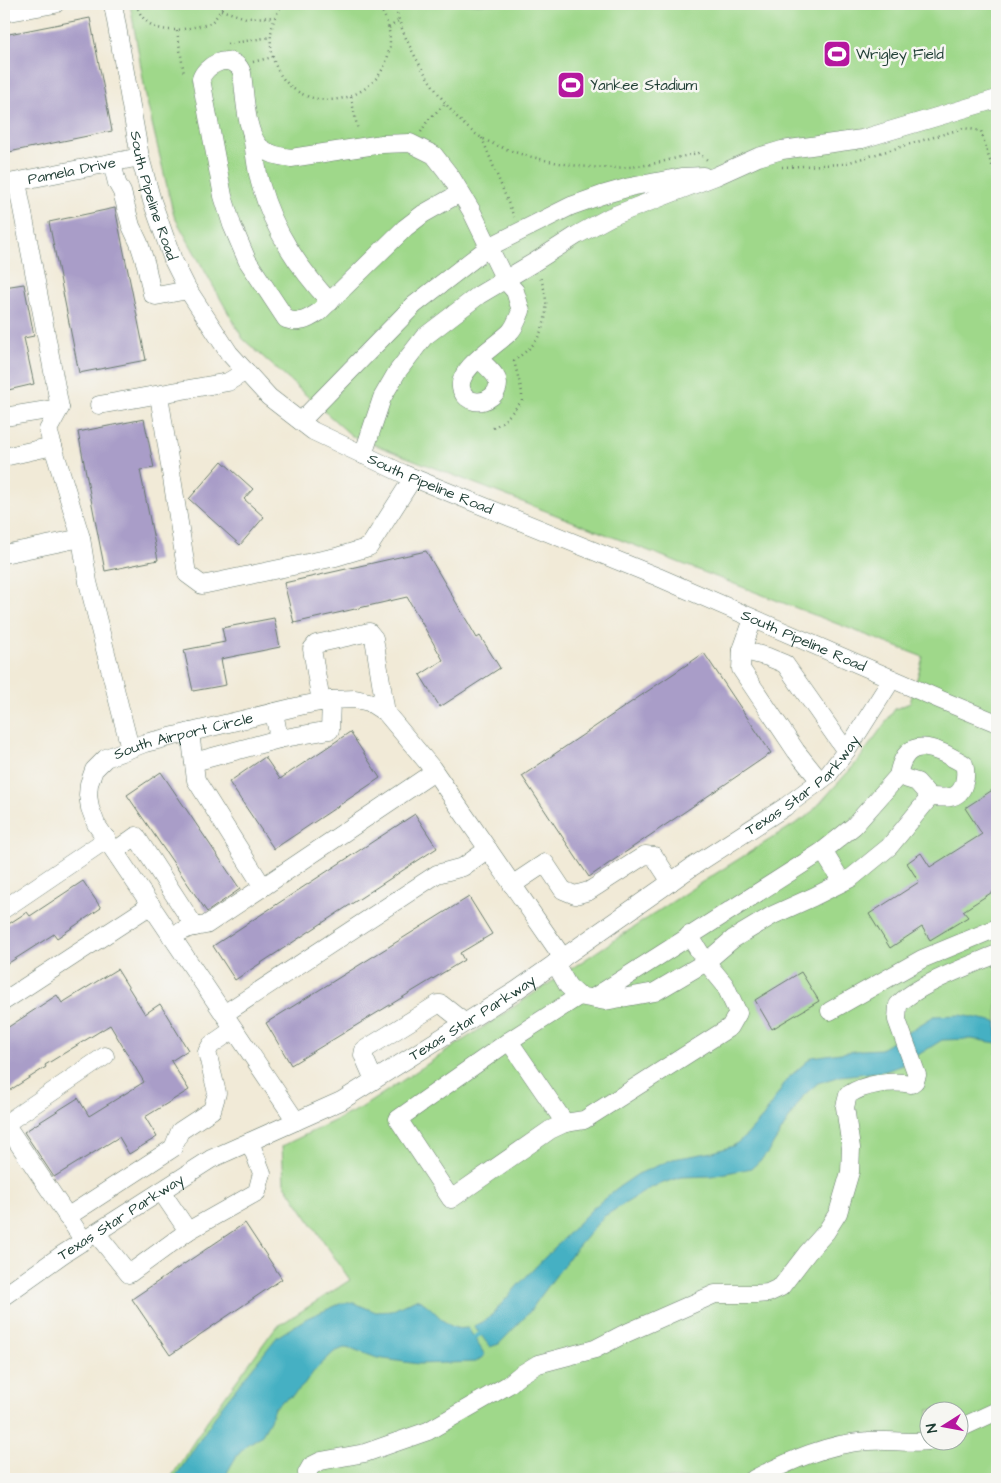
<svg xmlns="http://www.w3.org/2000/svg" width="1001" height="1483" font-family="'Architects Daughter',sans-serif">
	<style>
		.green { fill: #9fd88a; stroke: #5f8a5f; fill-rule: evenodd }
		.water { fill: #45b0c3; stroke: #32767c }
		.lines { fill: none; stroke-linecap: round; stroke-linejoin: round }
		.stream { stroke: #45b0c3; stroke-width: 4.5 }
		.building { fill: #a99dc8 }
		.minor-casing { stroke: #687a6d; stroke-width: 19 }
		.path { stroke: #687a6d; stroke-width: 2.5; stroke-dasharray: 1 4; stroke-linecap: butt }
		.minor { stroke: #fff; stroke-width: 18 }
		.labels { text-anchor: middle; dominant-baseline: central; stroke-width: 5; stroke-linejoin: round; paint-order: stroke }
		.poi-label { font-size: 15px; fill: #1f3d34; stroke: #f6f6f2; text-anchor: start }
		.street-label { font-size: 15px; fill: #1f3d34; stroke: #f6f6f2 }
	</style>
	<rect width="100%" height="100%" fill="#f6f6f2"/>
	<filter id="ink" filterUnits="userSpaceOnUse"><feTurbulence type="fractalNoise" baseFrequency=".02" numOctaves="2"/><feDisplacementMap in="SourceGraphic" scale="10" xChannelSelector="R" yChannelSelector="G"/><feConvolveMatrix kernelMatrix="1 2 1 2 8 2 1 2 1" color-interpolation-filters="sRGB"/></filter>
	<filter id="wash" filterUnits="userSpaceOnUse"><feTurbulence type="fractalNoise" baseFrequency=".0096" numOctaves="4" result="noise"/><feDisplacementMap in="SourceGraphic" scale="20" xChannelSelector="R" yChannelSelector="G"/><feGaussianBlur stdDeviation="1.12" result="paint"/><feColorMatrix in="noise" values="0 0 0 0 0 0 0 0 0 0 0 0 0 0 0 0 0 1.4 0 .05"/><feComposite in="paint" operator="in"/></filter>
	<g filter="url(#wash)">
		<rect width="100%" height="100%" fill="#f1ead7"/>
		<path class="green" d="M130 4H997V1479H170L207 1421 275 1328 350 1280 284 1183 282 1146 361 1108 699 884 809 815 858 761 895 709 910 703 923 657 352 436 243 339 174 216 147 102ZM928 1410H958V1440H928Z"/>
		<path class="water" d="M961 1015 997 1022V1043L971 1039 942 1040 902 1065 886 1071 840 1076 818 1083 804 1095 767 1154 752 1168 711 1176 681 1177 652 1187 603 1217 571 1255 527 1315 499 1344 490 1347 474 1326 489 1318 519 1284 592 1209 616 1189 638 1174 673 1159 713 1152 733 1146 746 1136 764 1116 787 1079 812 1057 862 1050 881 1049 934 1016Z
			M416 1299C432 1304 440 1323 456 1328 459 1329 465 1328 468 1328L485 1355 476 1362 418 1364 377 1358 353 1349 344 1348 334 1352 314 1371 304 1385 292 1396 282 1401 274 1408 270 1420 261 1436 247 1445 236 1457 228 1471 225 1479H174L222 1406 277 1337 307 1318 342 1303H354L376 1312 391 1311Z"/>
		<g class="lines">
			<path class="stream" d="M470 1340 485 1331"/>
		</g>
		<g id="blocks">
			<path class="building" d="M90 18 112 131 4 153V35Z
				M115 208 146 360 79 373 49 222Z
				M24 284 34 336 24 338 34 384 4 391V287Z
				M144 419 154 468 140 470 158 560 105 571 78 432Z
				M222 461 253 489 244 499 264 517 240 545 189 499Z
				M426 551 477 638 480 636 500 668 440 707 420 675 443 660 407 597 294 623 284 583Z
				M274 618 280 647 221 659 226 685 193 691 184 650 225 642 222 628Z
				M704 653 771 753 589 877 522 776Z
				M350 732 380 778 274 849 229 782 265 757 280 779Z
				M161 772 240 889 207 912 127 795Z
				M997 787V889L963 911 968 917 930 940 922 927 890 948 869 914 919 882 907 863 921 853 930 867 982 834 965 808Z
				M415 814 437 848 235 980 213 946Z
				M83 881 101 908 57 938 54 934 4 966V927L27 912 30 916Z
				M469 897 492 934 460 953 464 960 291 1065 266 1023Z
				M117 969 145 1014 160 1004 188 1050 171 1061 189 1090 145 1117 157 1137 129 1154 119 1137 54 1177 24 1132 78 1098 89 1116 144 1082 110 1025 45 1065 46 1067 4 1094V1030L57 995 62 1003Z
				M801 972 819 1001 772 1029 755 1000Z
				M245 1223 282 1279 170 1355 132 1299Z"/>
		</g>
	</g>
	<g filter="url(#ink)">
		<use href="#blocks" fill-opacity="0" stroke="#687a6d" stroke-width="1"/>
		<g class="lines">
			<defs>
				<g id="minor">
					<path id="s1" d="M113 4 140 157 152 201 173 260 188 290 229 353 269 397 313 431 404 474 658 577 941 700 997 723"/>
					<path d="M4 13 55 4"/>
					<path d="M252 136C255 152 256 170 261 186 274 231 298 267 330 302"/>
					<path d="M112 163 117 183 122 192 131 226 139 243 146 265 152 294 156 296 188 290"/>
					<path d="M17 182 60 408 48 430 81 538 88 582 130 748"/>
					<path id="s2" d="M4 184 140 157"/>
					<path d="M460 193 423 214 405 228 319 312C307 320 300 324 286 319L247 260 232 225 223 196 201 79C205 66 226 54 238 66 240 67 241 70 242 73 245 93 245 134 261 148 269 154 282 157 291 158L382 144 410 143 434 155 451 177 471 210 505 280 515 291 521 311C518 318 515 327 510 332 497 345 453 371 462 391 464 396 469 400 474 401 486 404 502 393 497 379 494 372 485 365 479 359"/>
					<path d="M159 395 187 574 202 585 336 557 369 547 413 478"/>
					<path d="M99 405 228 382 246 371"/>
					<path d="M4 417 60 408"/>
					<path d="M301 421 414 305 489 247 571 206 602 195 630 187 682 177 703 176"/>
					<path d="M363 455 382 398 397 372 424 337 479 295 533 263 577 235 610 217 716 176 758 157 782 150 862 139 997 99"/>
					<path d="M4 457 53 446"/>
					<path d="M4 554 81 538"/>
					<path d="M753 619 742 650 741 669 796 751 820 781"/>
					<path d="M742 650 768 657 785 664 846 751"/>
					<path d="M321 702 312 649 316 644 369 632 374 638 386 713"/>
					<path d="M279 739 330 730 331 700"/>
					<path d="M194 762 279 739 274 712"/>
					<path d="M898 776 917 782 930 797"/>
					<path d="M115 851 136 836 195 927"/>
					<path d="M823 851 842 882"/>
					<path d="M512 885 545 863 563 890 575 895 589 891 645 855 654 856 671 882"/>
					<path d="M263 887 434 772"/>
					<path d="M4 909 107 839"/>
					<path d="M171 936 189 928 206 925 263 887 196 780 190 732"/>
					<path d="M555 963 568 986 579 996 605 1001 655 992 706 962 733 939 773 915 813 897 851 878 889 847 930 797C937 797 944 798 950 797 965 795 967 775 964 764 937 749 906 731 898 776L854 826 823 851 593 998"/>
					<path d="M579 996 509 1041 565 1123 584 1120 730 1027 738 1013 725 985 706 962 689 935"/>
					<path d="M4 1001 151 905"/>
					<path d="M830 1011 922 959 997 928"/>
					<path d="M224 1014 437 874 463 867 488 849"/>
					<path d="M509 1041 398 1119 451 1199 550 1130 565 1123"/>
					<path d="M374 1080 363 1055 364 1050 438 1004H441L465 1023"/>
					<path id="s3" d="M296 1121 96 824 90 808 88 795 89 784 94 770 106 758 145 743 304 705 331 700 355 699 369 702 386 713 432 768 563 958"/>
					<path d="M4 1122 84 1241"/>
					<path d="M5 1124 105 1056"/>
					<path d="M67 1217 173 1148 180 1131 212 1110 217 1093 207 1052 211 1045 234 1029"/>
					<path d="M188 1231 257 1192 262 1173 250 1142"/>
					<path d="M96 1233 129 1274 188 1231 161 1191"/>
					<path id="s4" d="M4 1296 63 1254 211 1159 341 1101 517 990 692 867 785 807 828 775 849 747 892 679"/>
					<path d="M958 1429 997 1411"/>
					<path d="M308 1479 307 1473 311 1466 321 1461 365 1453 428 1431 508 1385 520 1375 538 1364 595 1349 622 1335 715 1294H756L768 1293 781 1287 808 1252 826 1232 838 1213 850 1172 851 1148 845 1107 848 1095C864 1084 892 1080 911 1084L915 1081 917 1075 897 1020 898 1005C916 985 971 965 997 954"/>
					<path d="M754 1479C789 1461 829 1443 868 1441 890 1439 912 1445 934 1440"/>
				</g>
			</defs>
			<use href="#minor" class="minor-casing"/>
			<path class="path" d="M136 4C145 32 169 33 194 27 199 26 206 25 210 23 216 19 221 10 224 4
				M283 4C271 19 268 39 273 58 291 122 386 109 390 43 390 29 386 15 377 4
				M395 4C400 31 414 56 429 80 440 96 452 114 467 127 482 141 502 148 521 154 560 165 598 171 638 166 658 164 678 157 698 153L710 162
				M221 10 246 18 275 17
				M389 28 398 21
				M177 31 184 74 185 73
				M227 44 271 37
				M253 62 273 57
				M351 97 358 131
				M421 132 428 120 446 103
				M482 138 514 217
				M782 167 843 164 964 128 981 131 989 158 997 177
				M493 428 504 421 522 401V392L514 361C521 355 530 349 535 342 549 322 549 298 540 277"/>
			<use href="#minor" class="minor"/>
		</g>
	</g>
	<defs>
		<symbol id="stadium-square" viewBox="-11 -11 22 22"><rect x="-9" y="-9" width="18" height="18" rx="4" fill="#b5179e" stroke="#f6f6f2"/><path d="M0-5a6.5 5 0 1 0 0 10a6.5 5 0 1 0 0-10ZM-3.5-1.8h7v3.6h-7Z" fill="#fff"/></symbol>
	</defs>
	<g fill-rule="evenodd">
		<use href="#stadium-square" x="821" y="38" width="32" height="32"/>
		<use href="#stadium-square" x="555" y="69" width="32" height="32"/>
	</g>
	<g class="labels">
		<g class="poi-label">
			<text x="856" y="54">Wrigley Field</text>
			<text x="590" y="85">Yankee Stadium</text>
		</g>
		<g class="street-label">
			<text stroke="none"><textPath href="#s2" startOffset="69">Pamela Drive</textPath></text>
			<text stroke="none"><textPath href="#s1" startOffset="196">South Pipeline Road</textPath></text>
			<text stroke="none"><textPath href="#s1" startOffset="616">South Pipeline Road</textPath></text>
			<text stroke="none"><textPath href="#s1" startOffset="1021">South Pipeline Road</textPath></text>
			<text stroke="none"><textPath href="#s3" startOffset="512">South Airport Circle</textPath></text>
			<text stroke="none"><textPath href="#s4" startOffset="951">Texas Star Parkway</textPath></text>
			<text stroke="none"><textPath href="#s4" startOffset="546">Texas Star Parkway</textPath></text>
			<text stroke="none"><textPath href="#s4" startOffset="141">Texas Star Parkway</textPath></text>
		</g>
	</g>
	<rect width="1001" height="1483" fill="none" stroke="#f6f6f2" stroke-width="20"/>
	<g transform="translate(944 1426) rotate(259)"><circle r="24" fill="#f6f6f2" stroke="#a0aca6"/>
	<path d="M0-4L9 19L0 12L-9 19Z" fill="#b5179e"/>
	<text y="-8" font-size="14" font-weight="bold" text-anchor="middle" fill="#1f3d34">N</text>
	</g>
</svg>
